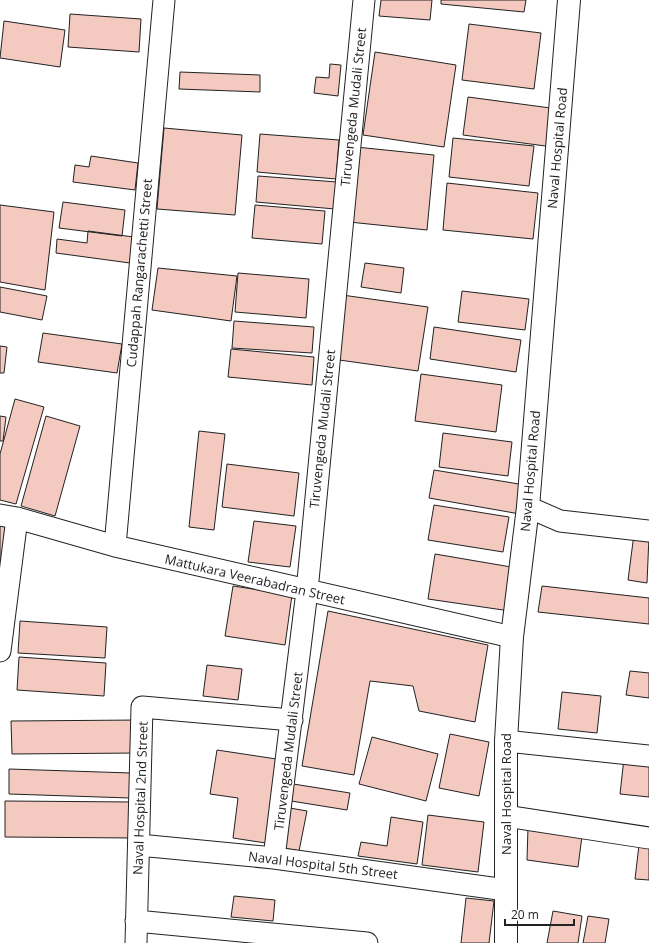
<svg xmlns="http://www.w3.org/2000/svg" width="649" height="943" font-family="'Open Sans',sans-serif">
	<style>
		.building { fill: #f3c9c0; stroke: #222 }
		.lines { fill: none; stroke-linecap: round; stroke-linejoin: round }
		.minor-casing { stroke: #222; stroke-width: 23 }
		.tertiary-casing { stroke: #222; stroke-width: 24 }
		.minor { stroke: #fff; stroke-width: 21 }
		.tertiary { stroke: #fff; stroke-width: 22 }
		.labels { text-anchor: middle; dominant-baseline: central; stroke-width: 3; stroke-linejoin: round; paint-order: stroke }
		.street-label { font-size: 13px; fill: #222; stroke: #fff }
	</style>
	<rect width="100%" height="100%" fill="#fff"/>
	<path class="building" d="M381 0H432L430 20 379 16Z
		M441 0H526L524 12 441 4Z
		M70 14 141 19 139 52 68 47Z
		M4 21 65 30 60 67 0 58Z
		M469 24 541 33 534 89 462 80Z
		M375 52 456 65 444 147 363 135Z
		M330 64 341 65 338 96 314 93 316 77 329 78Z
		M180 72 260 75V92L179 89Z
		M468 97 558 109 553 147 463 135Z
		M164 128 242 135 235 215 157 209Z
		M260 134 339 140 336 179 257 172Z
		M453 138 534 146 529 186 449 177Z
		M356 147 434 155 427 230 349 222Z
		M91 156 138 163 135 190 73 182 75 165 89 167Z
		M258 176 337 182 335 209 256 202Z
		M447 183 538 193 533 239 443 230Z
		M63 202 125 210 122 236 59 228Z
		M0 205 54 212 45 290 0 282Z
		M255 205 325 211 322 244 252 238Z
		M88 231 134 237 130 263 56 253 57 239 87 243Z
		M365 263 404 268 401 293 361 287Z
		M158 268 237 276 231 321 152 310Z
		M238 273 309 279 306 318 235 312Z
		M0 287 47 296 42 320 0 312Z
		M462 291 529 299 525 330 458 322Z
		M342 295 428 307 418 371 332 359Z
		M234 321 314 327 312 353 232 348Z
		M434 327 521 340 516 372 430 359Z
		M43 333 122 344 117 373 38 362Z
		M0 346 7 347 4 373H0Z
		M231 349 314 357 312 385 228 377Z
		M421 374 502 385 496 432 415 421Z
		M15 399 44 407 16 504 0 500V454Z
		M0 416 6 417 3 441H0Z
		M46 416 80 426 55 516 21 506Z
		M199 431 225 434 214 530 189 527Z
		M443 433 512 442 508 476 439 467Z
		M227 464 299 473 294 516 222 507Z
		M434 470 525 485 520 514 429 498Z
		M434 505 509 517 503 552 428 540Z
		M0 521 9 522 3 563H0Z
		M254 521 296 526 290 567 248 562Z
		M634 534 649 536 647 583 628 580Z
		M435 554 517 568 510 611 428 599Z
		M233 586 292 595 285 645 225 636Z
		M542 586 649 598V624L538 612Z
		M328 611 488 645 475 722 419 711 413 686 370 681 354 775 302 766Z
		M20 621 107 627 105 658 18 653Z
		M19 657 106 663 104 696 17 690Z
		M207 665 242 669 238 700 203 696Z
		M630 671 649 673V698L626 695Z
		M562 692 601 696 597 733 558 729Z
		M139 720V753L12 754 11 721Z
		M450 734 489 742 479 796 439 788Z
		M372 737 438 754 426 801 359 784Z
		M217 750 283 760 272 844 233 838 238 798 210 794Z
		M624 758 649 760V797L620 794Z
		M9 769 131 773 130 798 9 794Z
		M287 783 350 793 347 810 285 800Z
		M5 801 134 802 133 838 5 837Z
		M290 808 307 811 299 851 283 848Z
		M428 815 484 822 478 872 422 865Z
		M391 817 423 822 417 864 358 856 361 842 387 846Z
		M528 827 582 836 578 867 527 860Z
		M639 845 649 847V880L635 879Z
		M234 896 275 900 273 921 231 917Z
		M466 898 494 901 489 943H461Z
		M553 911 582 916 578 943H547Z
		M588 916 609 919 605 943H583Z"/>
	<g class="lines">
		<defs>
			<path id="minor" d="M528 507 560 521 649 531
				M0 515 17 518 115 546 512 637
				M115 546 164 0
				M0 651 17 518
				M506 741 649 756
				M506 816 649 838
				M139 845 274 858 506 890
				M274 858 307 591 364 0
				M136 921 367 943
				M136 943 142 707 292 720"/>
			<path id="tertiary" d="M506 943V741L512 637 528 507 569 0"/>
		</defs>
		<use href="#minor" class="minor-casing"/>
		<use href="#tertiary" class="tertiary-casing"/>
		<use href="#minor" class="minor"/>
		<use href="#tertiary" class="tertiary"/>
	</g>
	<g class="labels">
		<g class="street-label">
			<text transform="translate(353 107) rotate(-84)">Tiruvengeda Mudali Street</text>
			<text transform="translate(557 148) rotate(-85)">Naval Hospital Road</text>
			<text transform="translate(139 273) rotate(-85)">Cudappah Rangarachetti Street</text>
			<text transform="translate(322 429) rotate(-84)">Tiruvengeda Mudali Street</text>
			<text transform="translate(530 471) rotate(-85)">Naval Hospital Road</text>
			<text transform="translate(255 579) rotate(13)">Mattukara Veerabadran Street</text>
			<text transform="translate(288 751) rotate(-83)">Tiruvengeda Mudali Street</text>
			<text transform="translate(506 794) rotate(-90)">Naval Hospital Road</text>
			<text transform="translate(140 798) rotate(-88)">Naval Hospital 2nd Street</text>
			<text transform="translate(323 865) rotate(7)">Naval Hospital 5th Street</text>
		</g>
	</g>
	<path d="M505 919v6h69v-6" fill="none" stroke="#222222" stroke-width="2"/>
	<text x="511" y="919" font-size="12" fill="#222222" stroke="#ffffff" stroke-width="3" paint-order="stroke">20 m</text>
</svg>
